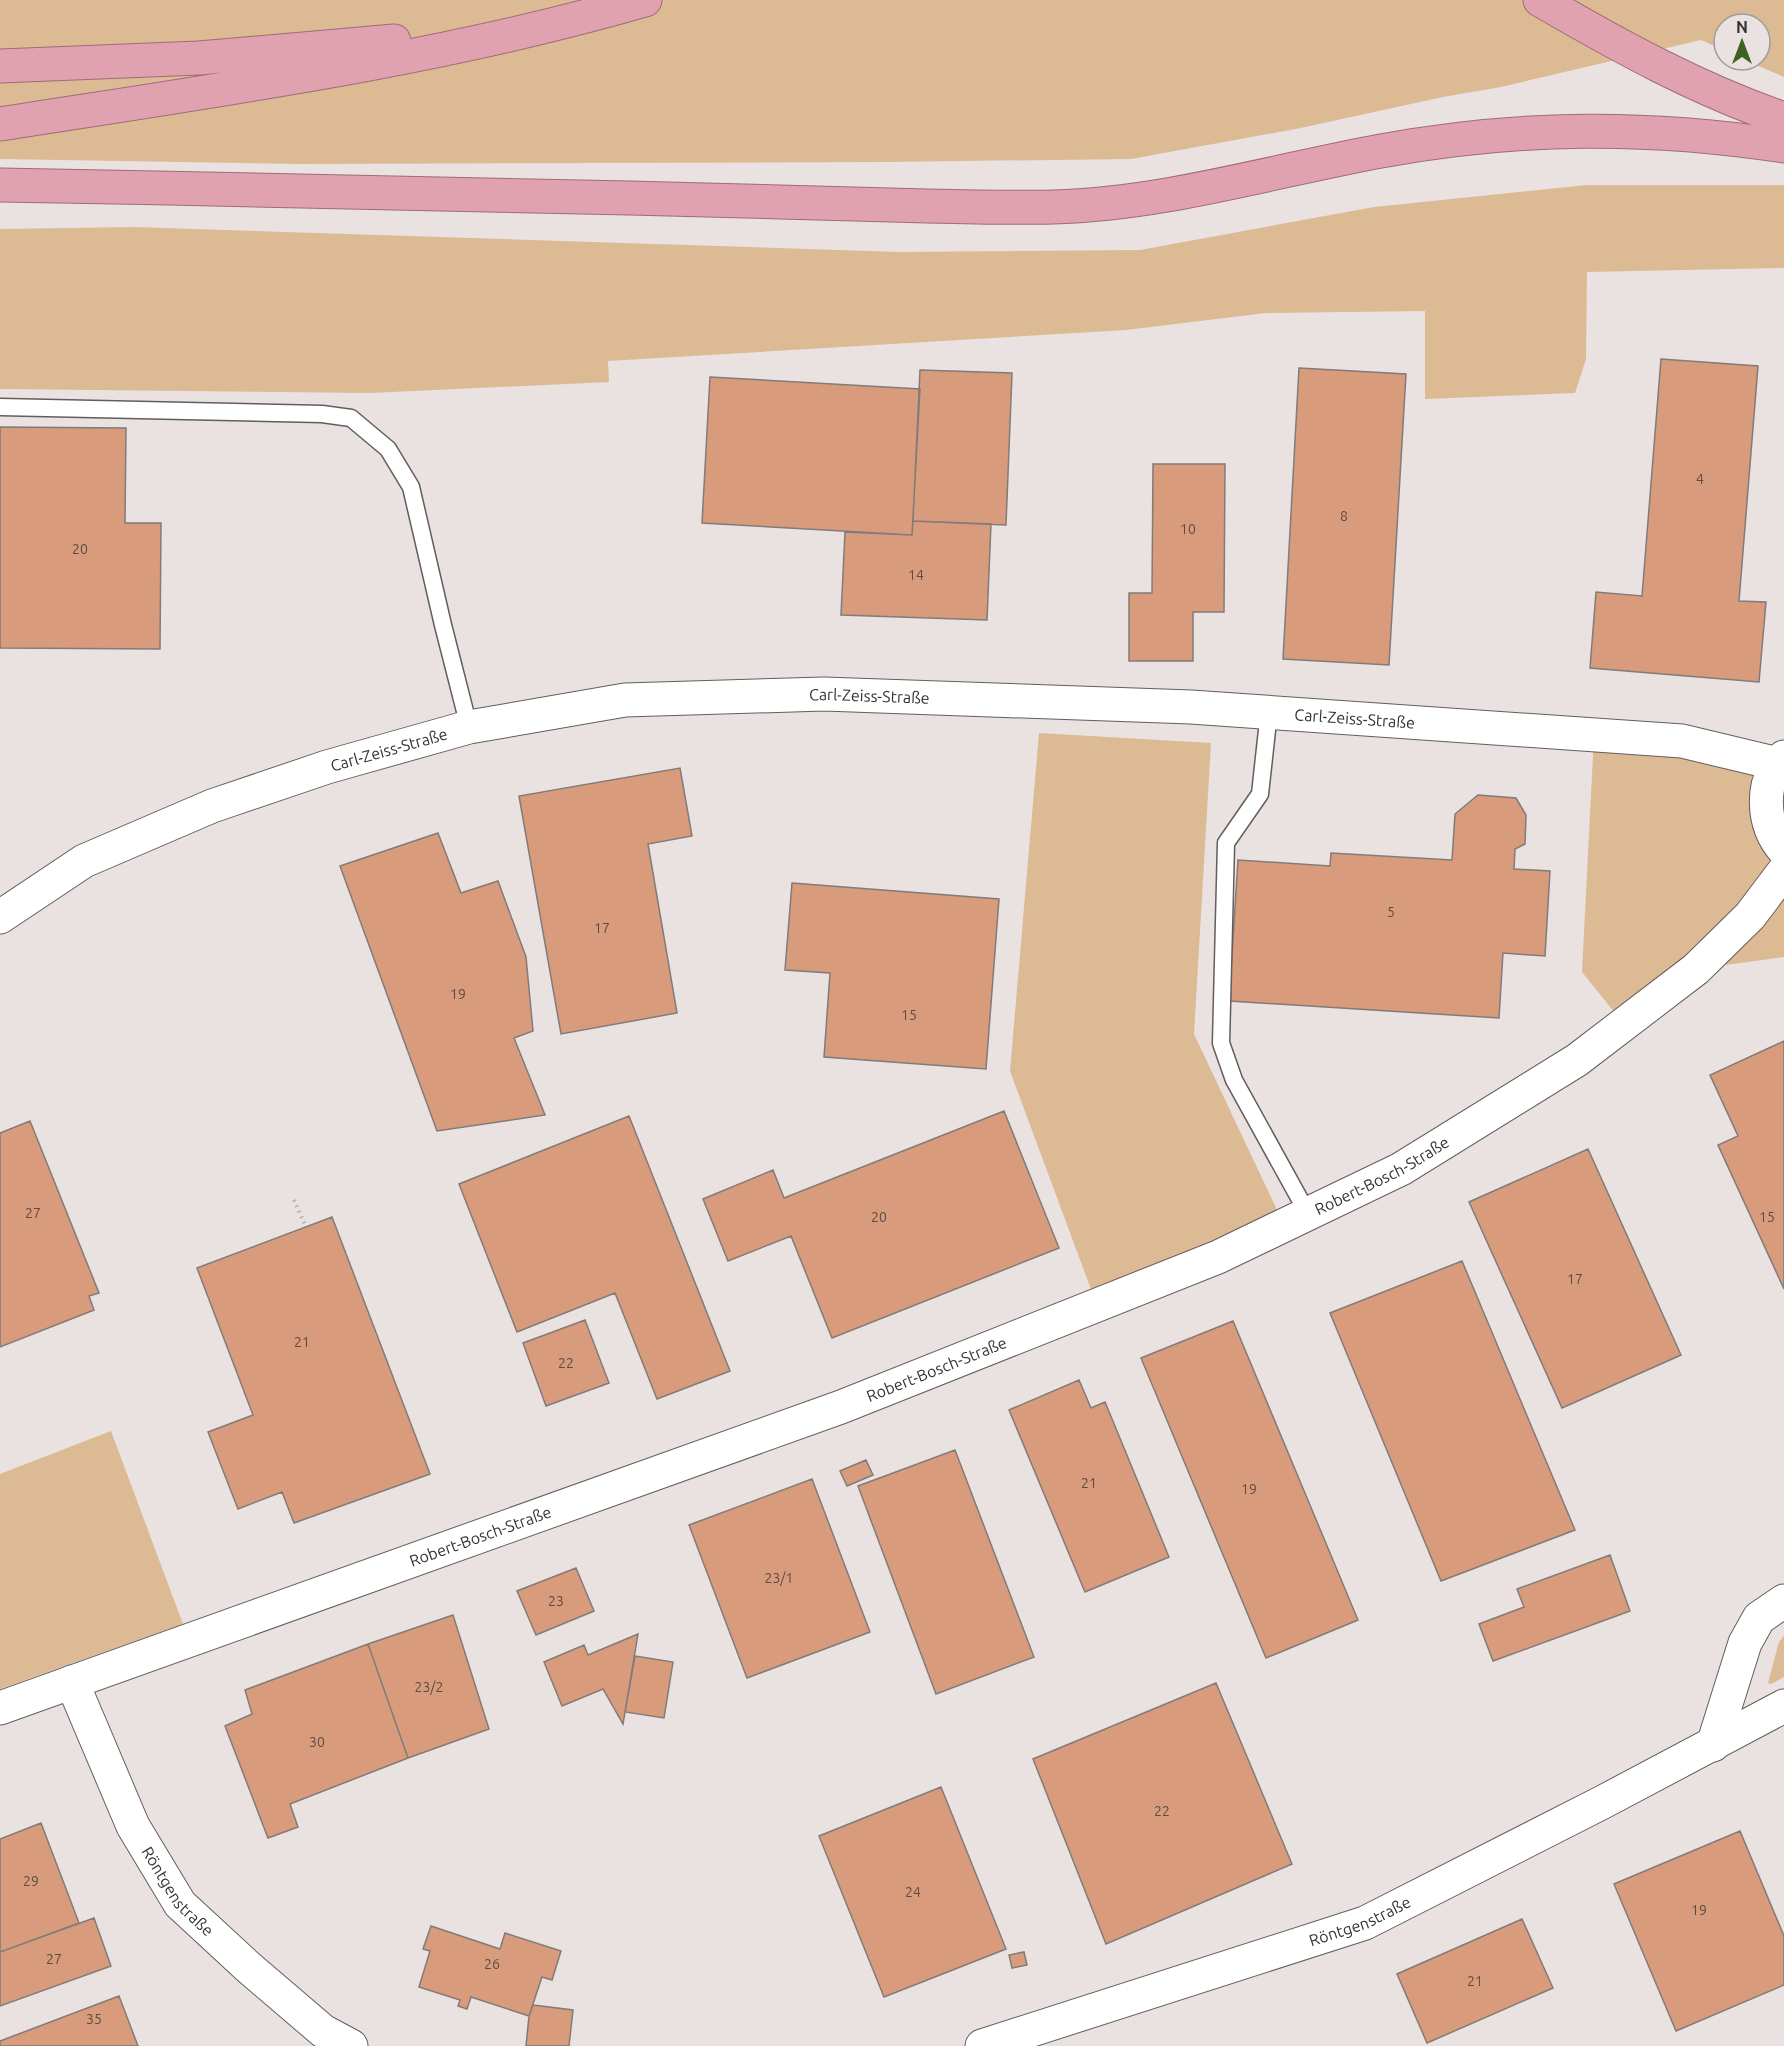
<svg xmlns="http://www.w3.org/2000/svg" width="1784" height="2046" font-family="Ubuntu,sans-serif">
	<style>
		.green { fill: #dcba94 }
		.building { fill: #d89b7c; stroke: #817b79; stroke-width: 1.5 }
		.lines { fill: none; stroke-linecap: round; stroke-linejoin: round }
		.service-casing { stroke: #635d5c; stroke-width: 19 }
		.minor-casing { stroke: #635d5c; stroke-width: 35 }
		.tertiary-casing { stroke: #635d5c; stroke-width: 35 }
		.trunk-casing { stroke: #9f6b77; stroke-width: 35 }
		.path { stroke: #b3adac; stroke-width: 4; stroke-dasharray: 1.5 4.5; stroke-linecap: butt }
		.service { stroke: #fff; stroke-width: 16 }
		.minor { stroke: #fff; stroke-width: 33 }
		.tertiary { stroke: #fff; stroke-width: 33 }
		.trunk { stroke: #e0a2b0; stroke-width: 33 }
		.labels { text-anchor: middle; dominant-baseline: central; stroke-width: 4.5; stroke-linejoin: round; paint-order: stroke }
		.number-label { font-size: 14px; fill: #5e4c44 }
		.street-label { font-size: 16px; fill: #353232; stroke: #e9e2e1 }
	</style>
	<rect width="100%" height="100%" fill="#e9e2e1"/>
	<path class="green" d="M0 0H1784V77L1745 60H1760V24H1724V50L1701 40 1501 87 1443 97 1296 129 1131 159 884 162 300 164 0 159Z
		M1587 185H1784V268L1587 272 1586 359 1575 393 1425 399V311L1266 313 1126 330 608 361 609 382 370 393 0 389V229L135 227 898 252 1140 250 1374 207Z
		M1039 733 1211 743 1194 1034 1279 1214 1092 1292 1010 1071Z
		M1594 735 1778 764 1784 850V957L1696 969 1624 1024 1582 972Z
		M111 1431 183 1624 0 1689V1474Z
		M1784 1636V1677L1771 1684 1768 1683 1779 1642Z"/>
	<path class="building" d="M1661 359 1758 366 1739 601 1766 602 1759 682 1590 668 1596 592 1642 596Z
		M1299 368 1406 374 1389 665 1283 659Z
		M920 370 1012 373 1006 525 913 521Z
		M710 377 920 389 912 535 702 523Z
		M0 427 126 428 125 523H161L160 649 0 648Z
		M1153 464H1225L1224 612H1193V661H1129V593H1152Z
		M913 521 991 524 987 620 841 615 845 532 912 535Z
		M680 768 692 836 648 844 677 1013 561 1034 519 796Z
		M1478 795 1516 798 1526 815 1525 844 1515 849 1514 869 1550 871 1545 956 1503 953 1499 1018 1229 1001 1238 860 1330 866 1331 853 1452 860 1455 814Z
		M438 833 461 893 498 881 526 957 533 1031 514 1038 545 1115 437 1131 340 866Z
		M792 883 999 899 986 1069 824 1057 830 973 785 970Z
		M1784 1041V1289L1718 1145 1738 1136 1710 1075Z
		M1004 1111 1059 1248 832 1338 791 1236 728 1261 703 1199 773 1170 784 1198Z
		M629 1116 730 1371 657 1399 615 1293 517 1332 459 1184Z
		M30 1121 99 1293 89 1296 94 1310 0 1347V1133Z
		M1588 1149 1681 1355 1562 1408 1469 1202Z
		M332 1217 430 1474 294 1523 282 1492 238 1509 208 1432 253 1415 197 1268Z
		M1462 1261 1575 1530 1441 1581 1330 1313Z
		M585 1320 609 1383 546 1406 523 1343Z
		M1233 1321 1358 1620 1266 1658 1141 1358Z
		M1079 1380 1091 1408 1105 1402 1169 1557 1085 1592 1009 1410Z
		M955 1450 1034 1657 936 1694 858 1486Z
		M866 1460 873 1475 847 1486 840 1471Z
		M812 1479 870 1632 747 1678 689 1525Z
		M1610 1555 1630 1611 1493 1661 1479 1624 1524 1607 1517 1589Z
		M576 1568 594 1611 536 1635 517 1591Z
		M453 1615 489 1729 408 1758 368 1644Z
		M638 1634 623 1724 603 1689 562 1706 544 1662 584 1645 588 1655Z
		M368 1644 408 1758 290 1804 298 1827 268 1838 225 1726 252 1714 245 1690Z
		M635 1656 673 1662 664 1718 625 1712Z
		M1216 1683 1292 1864 1106 1944 1033 1759Z
		M941 1787 1006 1949 884 1997 819 1836Z
		M41 1823 79 1923 0 1952V1839Z
		M1740 1831 1784 1936V1985L1676 2031 1614 1884Z
		M94 1918 111 1966 0 2006V1952Z
		M1522 1919 1553 1988 1427 2043 1397 1974Z
		M431 1926 500 1949 505 1933 561 1951 552 1980 542 1977 529 2016 471 1997 467 2009 458 2006 460 2000 419 1987 430 1951 423 1949Z
		M1024 1952 1027 1965 1012 1968 1009 1955Z
		M119 1996 138 2046H0V2041Z
		M533 2005 573 2010 569 2046H526L529 2016Z"/>
	<g class="lines">
		<defs>
			<path id="service" d="M0 407 322 414 351 418 388 449 411 487 443 625 469 727
				M1269 712 1260 794 1226 843 1221 1043 1234 1080 1308 1214"/>
			<g id="minor">
				<path id="s1" d="M0 917 84 861 212 806 327 767 469 727 625 700 824 694 1191 707 1682 741 1778 764"/>
				<path id="s2" d="M72 1682 133 1826 180 1904 247 1966 323 2031 351 2046"/>
				<path d="M1713 1745 1745 1643 1759 1618 1784 1601"/>
				<path id="s3" d="M982 2046 1365 1923 1603 1802 1784 1706"/>
			</g>
			<g id="tertiary">
				<path d="M1784 757C1759 782 1762 825 1784 850"/>
				<path id="s4" d="M0 1708 841 1407 1218 1257 1401 1169 1577 1060 1696 969 1750 916 1784 871"/>
			</g>
			<path id="trunk" d="M1540 0C1619 46 1697 89 1784 119
				M0 66 199 58 394 41
				M0 124C216 90 434 61 645 0
				M0 185C210 189 420 192 630 198 729 201 828 204 927 206 969 207 1011 208 1053 207 1164 204 1272 171 1381 151 1518 126 1646 125 1784 146"/>
		</defs>
		<use href="#service" class="service-casing"/>
		<use href="#minor" class="minor-casing"/>
		<use href="#tertiary" class="tertiary-casing"/>
		<use href="#trunk" class="trunk-casing"/>
		<path class="path" d="M294 1200 306 1227"/>
		<use href="#service" class="service"/>
		<use href="#minor" class="minor"/>
		<use href="#tertiary" class="tertiary"/>
		<use href="#trunk" class="trunk"/>
	</g>
	<g class="labels">
		<g class="number-label">
			<text x="1700" y="479">4</text>
			<text x="1344" y="516">8</text>
			<text x="1188" y="529">10</text>
			<text x="80" y="549">20</text>
			<text x="916" y="575">14</text>
			<text x="1391" y="912">5</text>
			<text x="602" y="928">17</text>
			<text x="458" y="994">19</text>
			<text x="909" y="1015">15</text>
			<text x="33" y="1213">27</text>
			<text x="879" y="1217">20</text>
			<text x="1767" y="1217">15</text>
			<text x="1575" y="1279">17</text>
			<text x="302" y="1342">21</text>
			<text x="566" y="1363">22</text>
			<text x="1089" y="1483">21</text>
			<text x="1249" y="1489">19</text>
			<text x="779" y="1578">23/1</text>
			<text x="556" y="1601">23</text>
			<text x="429" y="1687">23/2</text>
			<text x="317" y="1742">30</text>
			<text x="1162" y="1811">22</text>
			<text x="31" y="1881">29</text>
			<text x="913" y="1892">24</text>
			<text x="1699" y="1910">19</text>
			<text x="54" y="1959">27</text>
			<text x="492" y="1964">26</text>
			<text x="1475" y="1981">21</text>
			<text x="94" y="2019">35</text>
		</g>
		<g class="street-label">
			<text stroke="none"><textPath href="#s1" startOffset="912">Carl-Zeiss-Straße</textPath></text>
			<text stroke="none"><textPath href="#s1" startOffset="1398">Carl-Zeiss-Straße</textPath></text>
			<text stroke="none"><textPath href="#s1" startOffset="426">Carl-Zeiss-Straße</textPath></text>
			<text stroke="none"><textPath href="#s4" startOffset="1482">Robert-Bosch-Straße</textPath></text>
			<text stroke="none"><textPath href="#s4" startOffset="996">Robert-Bosch-Straße</textPath></text>
			<text stroke="none"><textPath href="#s4" startOffset="510">Robert-Bosch-Straße</textPath></text>
			<text stroke="none"><textPath href="#s2" startOffset="236">Röntgenstraße</textPath></text>
			<text stroke="none"><textPath href="#s3" startOffset="398">Röntgenstraße</textPath></text>
		</g>
	</g>
	<g transform="translate(1742 42)"><circle r="28" fill="#e9e2e1" stroke="#a19c9b" stroke-width="1.5"/>
	<path d="M0-4.5L10 22L0 15L-10 22Z" fill="#3d641f"/>
	<text y="-9" font-size="16" font-weight="bold" text-anchor="middle" fill="#353232">N</text>
	</g>
</svg>
